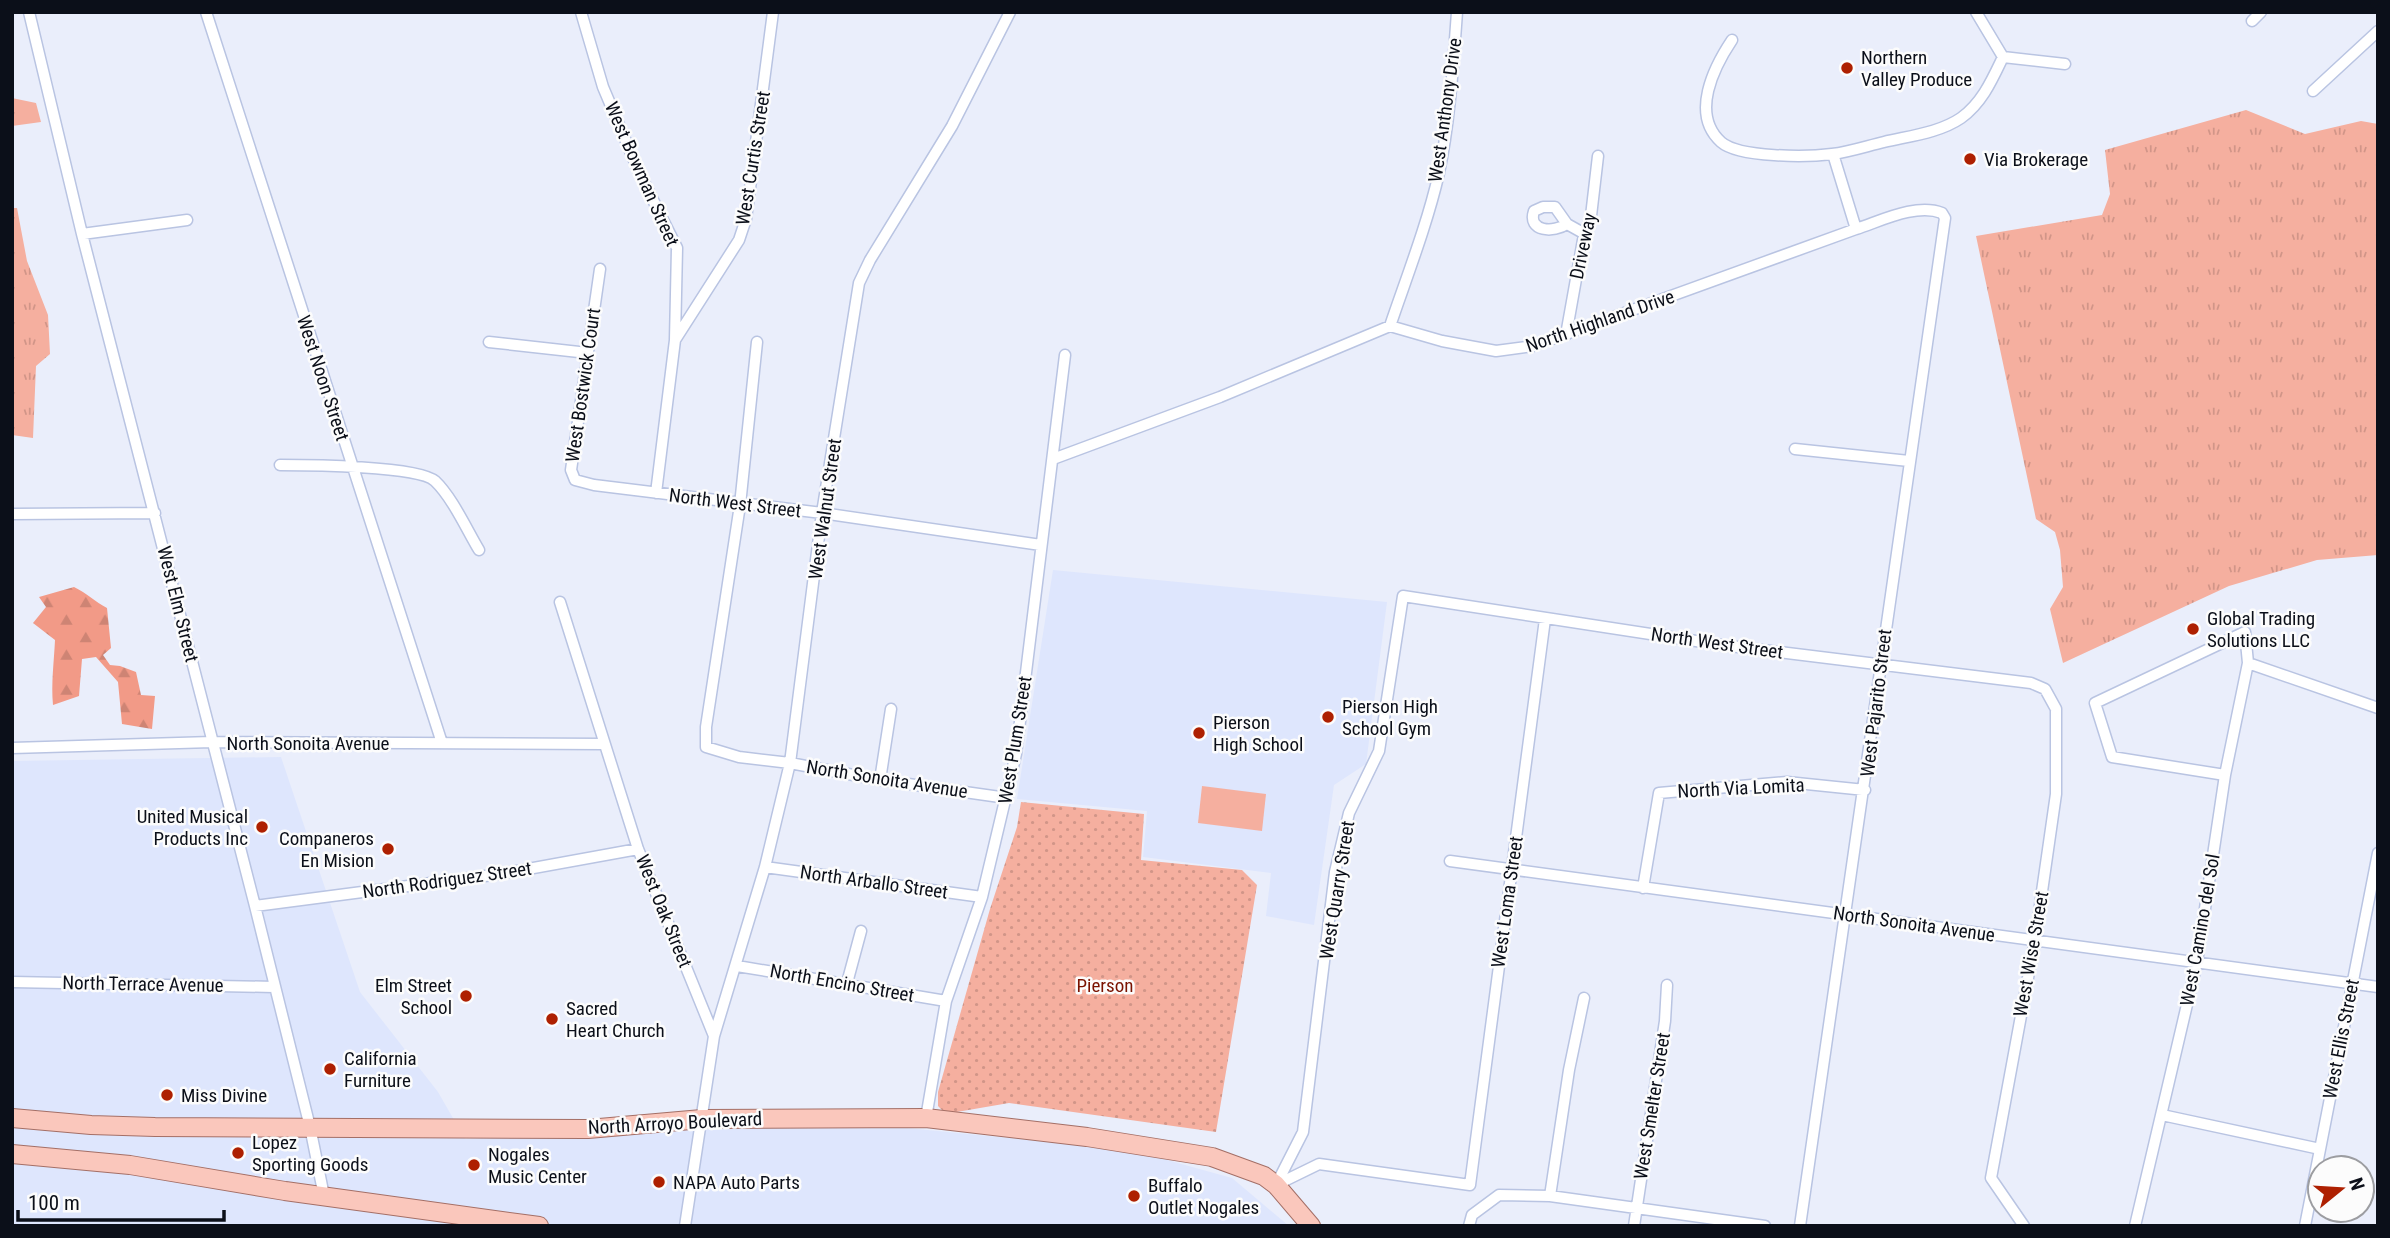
<svg xmlns="http://www.w3.org/2000/svg" width="2390" height="1238" font-family="'Roboto Condensed',sans-serif">
	<style>
		.built { fill: #dee6fd }
		.grass { fill: url(#grass-tufts) }
		.forest { fill: url(#forest-firs) }
		.park { fill: url(#park-dots) }
		.garden { fill: #f5af9f }
		.lines { fill: none; stroke-linecap: round; stroke-linejoin: round }
		.minor-casing { stroke: #b9c4e2; stroke-width: 13 }
		.primary-casing { stroke: #a46f66; stroke-width: 20 }
		.minor { stroke: #fff; stroke-width: 10 }
		.primary { stroke: #fac7bc; stroke-width: 18 }
		.poi-dot { fill: #ae2001; stroke: #fcfcfc; stroke-width: 2.5 }
		.labels { text-anchor: middle; dominant-baseline: central; stroke-width: 5; stroke-linejoin: round; paint-order: stroke }
		.poi-label { font-size: 19px; fill: #0b0f19; stroke: #fcfcfc; text-anchor: start }
		.street-label { font-size: 19px; fill: #0b0f19; stroke: #fcfcfc }
		.park-label { font-size: 19px; fill: #7a1200; stroke: #fcfcfc }
	</style>
	<defs>
		<pattern id="grass-tufts" width="24" height="20" patternUnits="userSpaceOnUse" patternTransform="scale(1.75)"><rect width="24" height="20" fill="#f5af9f"/><path d="M3 7l-1-3M5 7V3M7 7l1-3M15 17l-1-3M17 17v-4M19 17l1-3" fill="none" stroke="#d19588"/></pattern>
		<pattern id="forest-firs" width="22" height="20" patternUnits="userSpaceOnUse" patternTransform="scale(1.75)"><rect width="22" height="20" fill="#f29a87"/><path d="M5 1l3.5 6h-7zM16 11l3.5 6h-7z" fill="#ce8474"/></pattern>
		<pattern id="park-dots" width="8" height="8" patternUnits="userSpaceOnUse" patternTransform="scale(1.75)"><rect width="8" height="8" fill="#f5af9f"/><path d="M2 2h.1M6 6h.1" fill="none" stroke="#d19588" stroke-width="1.8" stroke-linecap="round"/></pattern>
	</defs>
	<rect width="100%" height="100%" fill="#eaeefb"/>
	<path class="built" d="M1053 570 1387 602 1366 764 1334 785 1314 925 1266 916 1271 873 1143 857 1147 811 1017 799Z
		M281 757 360 992 438 1092 465 1139 739 1123 877 1125 1131 1150 1232 1178 1289 1226H12V761Z"/>
	<path class="grass" d="M12 98 36 103 41 122 12 126Z
		M2246 110 2305 134 2361 121 2378 124V555L2317 560 2229 586 2063 663 2050 609 2063 587 2060 550 2055 532 2036 519 1976 236 2102 215 2110 194 2105 150Z
		M12 208H17L27 261 48 315 50 354 36 366 33 438 12 435Z"/>
	<path class="forest" d="M74 587C87 593 95 602 107 608L111 648 103 655 110 665 120 666 136 672 141 695 155 696 152 729 122 724 118 682 96 657 82 659 79 696 53 705C51 683 54 662 55 640L33 623 46 607 39 597Z"/>
	<path class="park" d="M1021 802 1144 814 1141 860 1242 870 1257 885 1216 1132 1009 1103 951 1113 943 1111 938 1106V1092L990 909 1017 827Z"/>
	<path class="garden" d="M1202 786 1266 794 1262 831 1198 823Z"/>
	<g class="lines">
		<defs>
			<path id="minor" d="M29 12 82 234 255 906 310 1127 324 1196
				M206 12 442 743
				M581 12 603 87 639 172 677 248 675 340
				M2252 21 2261 12
				M1732 40C1714 67 1690 114 1721 142 1739 158 1808 157 1832 154 1849 152 1867 146 1884 142 1909 136 1939 133 1961 118 1982 103 1992 80 2003 57L1976 12
				M2003 57 2065 64
				M2313 91 2378 31
				M1833 154 1856 229
				M1567 224C1554 233 1527 232 1534 211L1543 207H1555L1567 224 1585 234
				M82 234 187 220
				M600 269 571 470 575 480 594 485 822 513 1041 545
				M1390 326C1407 276 1427 225 1439 173 1450 120 1453 66 1457 12
				M1566 335 1583 240 1591 216 1598 156
				M489 342 588 353
				M757 342 740 505 706 727V747L739 757 790 763 880 780 1007 798
				M1795 449 1909 461
				M1053 459 1220 397 1390 326 1442 341 1496 351 1533 346 1856 229C1881 221 1916 203 1942 213L1945 218C1896 554 1850 890 1800 1226
				M280 465C307 465 419 466 435 481 452 497 467 530 479 550
				M656 493 675 340 739 240 746 219 773 12
				M12 514 155 513
				M560 602 638 849 714 1036 685 1226
				M2248 663 2378 708
				M12 748 212 742 604 744
				M880 780 891 709
				M1450 861 2378 987
				M765 867 982 897
				M1643 888 1659 793 1787 782 1865 790
				M255 906 500 874 638 849
				M737 966 946 1001
				M12 982 274 987
				M847 983 861 931
				M714 1036 765 867 790 763 822 513 859 283 870 260 952 126 1010 12
				M2162 1115 2320 1149
				M926 1118 946 1001 982 897 1016 754 1065 355
				M1276 1185 1303 1132 1335 872 1349 813 1379 751 1403 596 1722 645 2031 683 2045 689 2056 709V794L2035 940 1991 1178 2024 1226
				M1276 1185 1319 1164 1470 1185 1545 619
				M1550 1196 1569 1070 1584 998
				M1469 1226 1472 1215 1499 1195 1550 1196 1765 1226
				M1634 1226 1665 1021 1667 985
				M2135 1226 2197 962 2225 775 2248 663 2245 632 2095 703 2112 757 2225 775
				M2305 1226 2378 853"/>
			<path id="primary" d="M12 1118 91 1125 155 1127 588 1129 702 1119 926 1118 1087 1137 1212 1157 1264 1176 1276 1185 1311 1226
				M12 1154 130 1165 285 1191 539 1226"/>
		</defs>
		<use href="#minor" class="minor-casing"/>
		<use href="#primary" class="primary-casing"/>
		<use href="#minor" class="minor"/>
		<use href="#primary" class="primary"/>
	</g>
	<g class="poi-dot">
		<circle cx="1847" cy="68" r="7"/>
		<circle cx="1970" cy="159" r="7"/>
		<circle cx="2193" cy="629" r="7"/>
		<circle cx="1328" cy="717" r="7"/>
		<circle cx="1199" cy="733" r="7"/>
		<circle cx="262" cy="827" r="7"/>
		<circle cx="388" cy="849" r="7"/>
		<circle cx="466" cy="996" r="7"/>
		<circle cx="552" cy="1019" r="7"/>
		<circle cx="330" cy="1069" r="7"/>
		<circle cx="167" cy="1095" r="7"/>
		<circle cx="238" cy="1153" r="7"/>
		<circle cx="474" cy="1165" r="7"/>
		<circle cx="659" cy="1182" r="7"/>
		<circle cx="1134" cy="1196" r="7"/>
	</g>
	<g class="labels">
		<g class="poi-label">
			<text x="1861" y="57">Northern<tspan x="1861" dy="22">Valley Produce</tspan></text>
			<text x="1984" y="159">Via Brokerage</text>
			<text x="2207" y="618">Global Trading<tspan x="2207" dy="22">Solutions LLC</tspan></text>
			<text x="1342" y="706">Pierson High<tspan x="1342" dy="22">School Gym</tspan></text>
			<text x="1213" y="722">Pierson<tspan x="1213" dy="22">High School</tspan></text>
			<text x="248" y="816" text-anchor="end">United Musical<tspan x="248" dy="22">Products Inc</tspan></text>
			<text x="374" y="838" text-anchor="end">Companeros<tspan x="374" dy="22">En Mision</tspan></text>
			<text x="452" y="985" text-anchor="end">Elm Street<tspan x="452" dy="22">School</tspan></text>
			<text x="566" y="1008">Sacred<tspan x="566" dy="22">Heart Church</tspan></text>
			<text x="344" y="1058">California<tspan x="344" dy="22">Furniture</tspan></text>
			<text x="181" y="1095">Miss Divine</text>
			<text x="252" y="1142">Lopez<tspan x="252" dy="22">Sporting Goods</tspan></text>
			<text x="488" y="1154">Nogales<tspan x="488" dy="22">Music Center</tspan></text>
			<text x="673" y="1182">NAPA Auto Parts</text>
			<text x="1148" y="1185">Buffalo<tspan x="1148" dy="22">Outlet Nogales</tspan></text>
		</g>
		<g class="street-label">
			<text transform="translate(1445 110) rotate(-82)">West Anthony Drive</text>
			<text transform="translate(753 158) rotate(-81)">West Curtis Street</text>
			<text transform="translate(642 174) rotate(66)">West Bowman Street</text>
			<text transform="translate(1583 246) rotate(-78)">Driveway</text>
			<text transform="translate(1600 321) rotate(-19)">North Highland Drive</text>
			<text transform="translate(323 378) rotate(72)">West Noon Street</text>
			<text transform="translate(583 385) rotate(-82)">West Bostwick Court</text>
			<text transform="translate(735 503) rotate(7)">North West Street</text>
			<text transform="translate(825 509) rotate(-82)">West Walnut Street</text>
			<text transform="translate(178 604) rotate(76)">West Elm Street</text>
			<text transform="translate(1717 643) rotate(8)">North West Street</text>
			<text transform="translate(1876 703) rotate(-83)">West Pajarito Street</text>
			<text transform="translate(1015 740) rotate(-81)">West Plum Street</text>
			<text x="308" y="743">North Sonoita Avenue</text>
			<text transform="translate(887 779) rotate(9)">North Sonoita Avenue</text>
			<text transform="translate(1741 788) rotate(-3)">North Via Lomita</text>
			<text transform="translate(447 880) rotate(-8)">North Rodriguez Street</text>
			<text transform="translate(874 882) rotate(8)">North Arballo Street</text>
			<text transform="translate(1337 890) rotate(-81)">West Quarry Street</text>
			<text transform="translate(1507 902) rotate(-82)">West Loma Street</text>
			<text transform="translate(664 911) rotate(68)">West Oak Street</text>
			<text transform="translate(1914 924) rotate(8)">North Sonoita Avenue</text>
			<text transform="translate(2200 930) rotate(-80)">West Camino del Sol</text>
			<text transform="translate(2031 954) rotate(-80)">West Wise Street</text>
			<text transform="translate(842 983) rotate(10)">North Encino Street</text>
			<text transform="translate(143 984) rotate(1)">North Terrace Avenue</text>
			<text transform="translate(2341 1039) rotate(-79)">West Ellis Street</text>
			<text transform="translate(1652 1106) rotate(-81)">West Smelter Street</text>
			<text transform="translate(675 1123) rotate(-3)">North Arroyo Boulevard</text>
		</g>
		<g class="park-label">
			<text x="1105" y="985">Pierson</text>
		</g>
	</g>
	<rect width="2390" height="1238" fill="none" stroke="#0b0f19" stroke-width="28"/>
	<g transform="translate(2341 1189) rotate(72)"><circle r="33" fill="#fcfcfc" stroke="#9c9da1" stroke-width="2"/>
	<path d="M0-5L12 26L0 18L-12 26Z" fill="#ae2001"/>
	<text y="-10" font-size="19" font-weight="bold" text-anchor="middle" fill="#0b0f19">N</text>
	</g>
	<path d="M18 1210v10h206v-10" fill="none" stroke="#0b0f19" stroke-width="3.5"/>
	<text x="28" y="1210" font-size="21" fill="#0b0f19" stroke="#fcfcfc" stroke-width="5" paint-order="stroke">100 m</text>
</svg>
